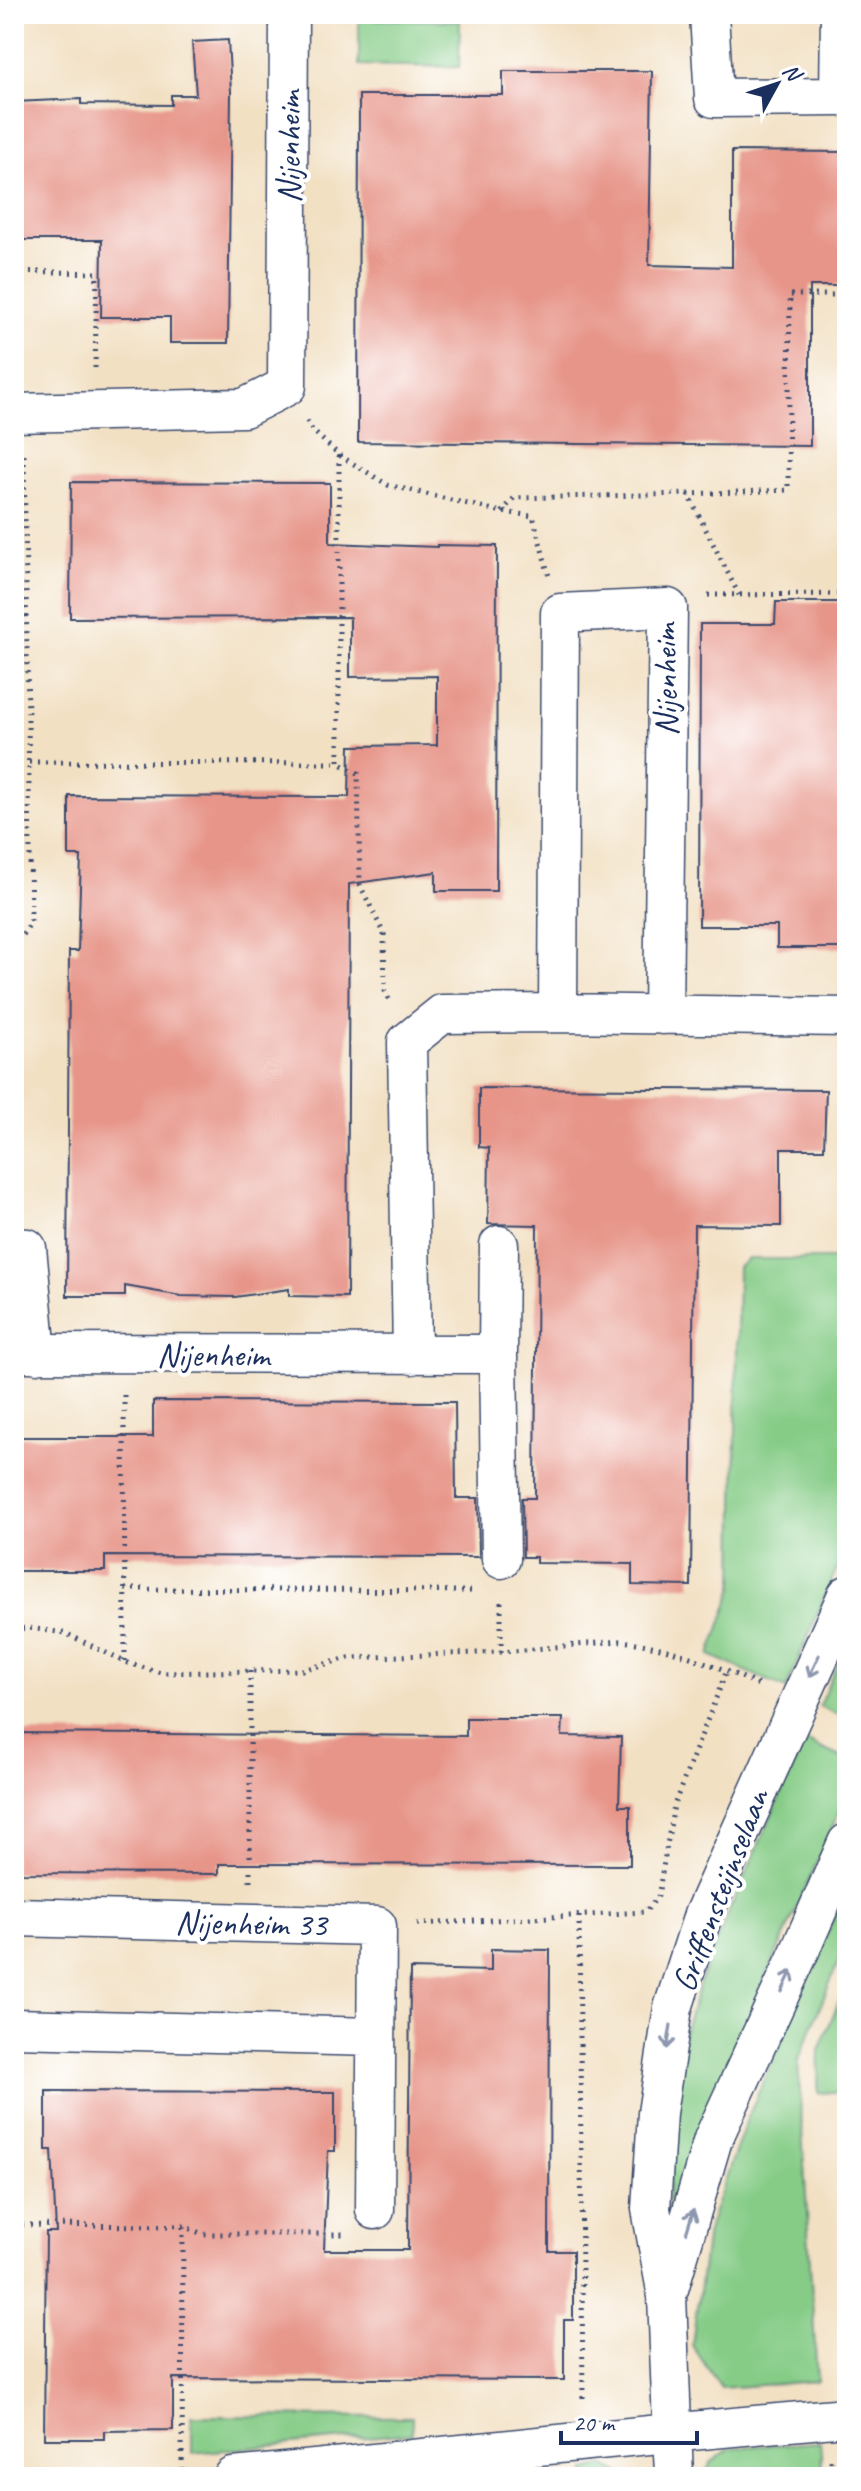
<svg xmlns="http://www.w3.org/2000/svg" width="861" height="2491" font-family="Caveat,sans-serif">
	<style>
		.green { fill: #86cc87; stroke: #507e72; stroke-width: 2 }
		.building { fill: #e79589 }
		.lines { fill: none; stroke-linecap: round; stroke-linejoin: round }
		.minor-casing { stroke: #3b4a6d; stroke-width: 41 }
		.path { stroke: #3b4a6d; stroke-width: 5; stroke-dasharray: 2 6; stroke-linecap: butt }
		.minor { stroke: #fff; stroke-width: 38 }
		.oneway { stroke: #8d97ae }
		.labels { text-anchor: middle; dominant-baseline: central; stroke-width: 8; stroke-linejoin: round; paint-order: stroke }
		.street-label { font-size: 34px; fill: #1b2f5e; stroke: #fff }
	</style>
	<rect width="100%" height="100%" fill="#fff"/>
	<filter id="ink" filterUnits="userSpaceOnUse"><feTurbulence type="fractalNoise" baseFrequency=".0125" numOctaves="2"/><feDisplacementMap in="SourceGraphic" scale="16" xChannelSelector="R" yChannelSelector="G"/><feConvolveMatrix kernelMatrix="1 2 1 2 8 2 1 2 1" color-interpolation-filters="sRGB"/></filter>
	<filter id="wash" filterUnits="userSpaceOnUse"><feTurbulence type="fractalNoise" baseFrequency=".006" numOctaves="4" result="noise"/><feDisplacementMap in="SourceGraphic" scale="32" xChannelSelector="R" yChannelSelector="G"/><feGaussianBlur stdDeviation="1.8" result="paint"/><feColorMatrix in="noise" values="0 0 0 0 0 0 0 0 0 0 0 0 0 0 0 0 0 1.4 0 .05"/><feComposite in="paint" operator="in"/></filter>
	<g filter="url(#wash)">
		<rect width="100%" height="100%" fill="#f2e0c3"/>
		<path class="green" d="M359 19 460 21 459 67 359 65Z
			M847 1064V1544L786 1689 710 1655 734 1587 738 1267 748 1259H841Z
			M847 1641V1719L819 1706Z
			M805 1741 847 1760V1794L737 2043 677 2225 666 2226 681 2042 701 1979 730 1909Z
			M847 1887V1941L798 2061 817 2381 721 2388 692 2345 707 2232 745 2124Z
			M847 1982V2091L818 2093 819 2050Z
			M192 2416 412 2417V2433L192 2453Z
			M820 2442 823 2477H704L710 2464 730 2448Z
			M604 2465 626 2477H586V2470Z"/>
		<g id="blocks">
			<path class="building" d="M228 40 231 92 228 343H170V317H101L102 240H14V102L81 99V104L171 105V95H196L192 42Z
				M503 71H652L649 265 732 267V151L847 152V286H810V446L358 442 359 95H503Z
				M71 482 330 483V543L437 547V545L497 546 496 891H436V872L349 884 347 1297 289 1296V1289L235 1297 181 1296 125 1286V1296H67L69 951H78L81 856H69V796L349 797 350 746 437 745V676L350 677V617L70 618Z
				M776 602H847V948H777V926H699L700 624H775Z
				M479 1088 826 1090 824 1149H781V1226L694 1225 691 1586 632 1585V1564L536 1563V1557H523L522 1498H535L537 1225 488 1224 489 1148 479 1147Z
				M153 1401 455 1402 456 1498H478L479 1557 105 1556V1571H14V1437H153Z
				M466 1718H563L562 1736 621 1737 619 1806H630V1865L219 1864V1874L14 1873V1733L466 1736Z
				M491 1949 550 1950 549 2251H573V2320H564V2380L173 2378V2430L104 2431V2439H44L46 2232H56L52 2150H46V2091L335 2092V2151H328L324 2250H408L410 1969 491 1971Z"/>
		</g>
	</g>
	<g filter="url(#ink)">
		<use href="#blocks" fill-opacity="0" stroke="#3b4a6d" stroke-width="2"/>
		<g class="lines">
			<defs>
				<path id="minor" d="M709 14 714 98 839 97 840 14
					M14 413 244 408 287 386 289 14
					M558 1013 560 613 668 608 663 1015
					M14 1247 27 1248 37 1354
					M14 1353 498 1354 501 1559
					M498 1354 499 1245
					M412 1355 407 1042 442 1014 558 1013 847 1017
					M14 1917 377 1926 375 2210
					M14 2028 375 2037
					M669 2289 713 2139 799 1953 847 1843
					M233 2477C438 2457 642 2434 847 2417
					M674 2477 667 2296 651 2209 657 2113 673 2008 703 1915 847 1595"/>
			</defs>
			<use href="#minor" class="minor-casing"/>
			<path class="path" d="M14 271 97 273 95 369
				M307 421 312 430 339 455 388 485 502 512 533 516 549 576
				M339 455V763L358 773 360 885 384 934 385 991 391 1004
				M688 494 788 490 790 295H847
				M502 512 514 498 688 494 739 595
				M708 595 847 594
				M29 762 339 763
				M14 948 31 922 24 454
				M124 1395 125 1662
				M125 1589 472 1591
				M14 1629 28 1628 65 1633 125 1662 161 1673 302 1670 349 1658 501 1652 620 1641C667 1645 720 1667 763 1687
				M501 1652V1601
				M250 1671V1882
				M579 1916 583 2399
				M417 1924 645 1912 658 1896 674 1805 727 1670
				M14 2225 183 2226 203 2234H343
				M831 2460 832 2477
				M182 2477 183 2226"/>
			<use href="#minor" class="minor"/>
		</g>
		<defs><path id="oneway-shaft" d="M-6 0H5M1.5-3L5.5 0L1.5 3" fill="none" stroke-width="1.6" stroke-linecap="round" stroke-linejoin="round" transform="scale(2)"/></defs>
		<g class="oneway">
			<use href="#oneway-shaft" transform="translate(814 1666) rotate(115)"/>
			<use href="#oneway-shaft" transform="translate(787 1981) rotate(-65)"/>
			<use href="#oneway-shaft" transform="translate(669 2037) rotate(99)"/>
			<use href="#oneway-shaft" transform="translate(690 2221) rotate(-73)"/>
		</g>
	</g>
	<g class="labels">
		<g class="street-label">
			<text transform="translate(288 147) rotate(-90)">Nijenheim</text>
			<text transform="translate(665 680) rotate(-91)">Nijenheim</text>
			<text x="213" y="1354">Nijenheim</text>
			<text transform="translate(720 1890) rotate(-69)">Griffensteijnselaan</text>
			<text transform="translate(251 1923) rotate(1)">Nijenheim 33</text>
		</g>
	</g>
	<rect width="861" height="2491" fill="none" stroke="#fff" stroke-width="48"/>
	<g transform="translate(777 84) rotate(50)" stroke="#ffffff" stroke-width="6" paint-order="stroke">
	<path d="M0-6L14 30L0 20L-14 30Z" fill="#1b2f5e"/>
	<text y="-12" font-size="22" font-weight="bold" text-anchor="middle" fill="#1b2f5e">N</text>
	</g>
	<path d="M561 2431v12h136v-12" fill="none" stroke="#1b2f5e" stroke-width="4"/>
	<text x="573" y="2431" font-size="24" fill="#1b2f5e" stroke="#ffffff" stroke-width="6" paint-order="stroke">20 m</text>
</svg>
